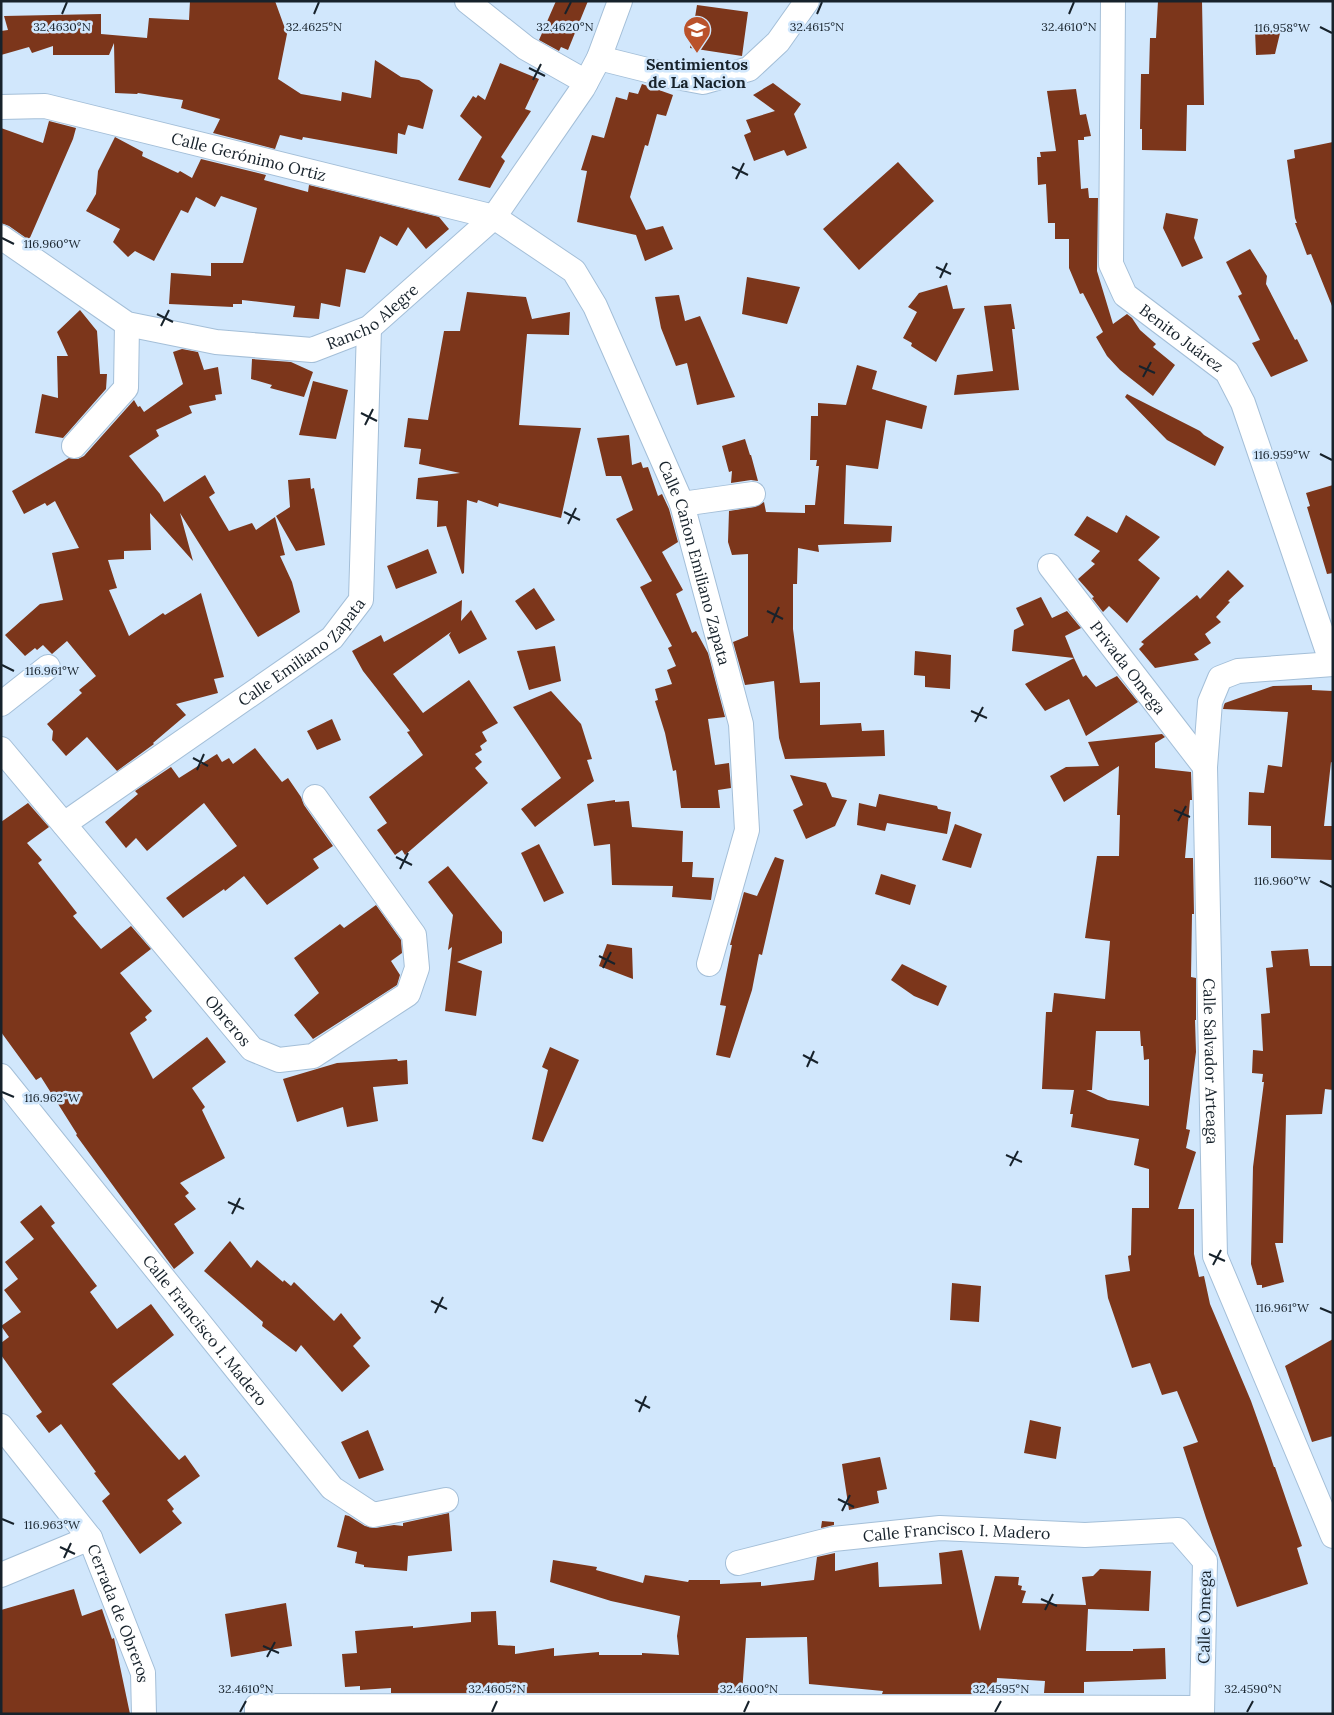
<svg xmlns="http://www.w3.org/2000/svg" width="1334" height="1715" font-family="Lora,serif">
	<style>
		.building { fill: #7c361b; fill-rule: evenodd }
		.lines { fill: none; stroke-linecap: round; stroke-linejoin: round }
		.street-casing { stroke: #a4bfd8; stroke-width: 26 }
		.street { stroke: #fff; stroke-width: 24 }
		.ticks { fill: none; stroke: #17222b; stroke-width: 2 }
		.labels { text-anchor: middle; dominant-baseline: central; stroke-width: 5; stroke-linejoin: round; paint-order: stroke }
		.poi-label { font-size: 16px; font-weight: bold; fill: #17222b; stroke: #d1e7fc }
		.street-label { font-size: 16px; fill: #17222b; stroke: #d1e7fc }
		.ticks-label { font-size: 12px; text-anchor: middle; fill: #17222b; stroke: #d1e7fc; stroke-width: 5; stroke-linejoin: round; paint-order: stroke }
	</style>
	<rect width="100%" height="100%" fill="#d1e7fc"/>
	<path class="building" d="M190 1H275L287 34 278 79 301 94 341 101 342 92 371 98 375 60 401 77 419 80 433 90 423 129 408 125 405 135 398 133 397 154 303 137 302 140 280 135 275 149 213 133 220 119 181 108 183 100 138 93 137 94 115 93 114 43 109 55H53V46L32 53 29 47 1 55V31L8 30 4 16 101 14V34L147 38 149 18 189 20Z
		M556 1H588L568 50 561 47 559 51 539 40Z
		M1158 1H1202L1204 105H1187L1186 151 1142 150V129H1140L1141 74H1149L1150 38H1156Z
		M697 5 748 12 742 56 690 48Z
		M1281 29 1275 54 1256 55 1255 30Z
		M500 63 539 79 525 109 531 111 501 157 505 161 490 188 458 180 482 137 460 116 473 96 476 98 478 95 485 100Z
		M773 83 801 104 794 114 807 148 787 156 784 150 754 161 744 135 751 132 746 120 775 111 753 95Z
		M642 84 673 95 666 116 657 114 648 146 645 145 630 197 646 230 663 226 673 249 645 261 636 235 577 222 587 171 581 170 592 135 604 138 616 97 627 100 629 92 638 94Z
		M1076 89 1080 115 1086 114 1091 136 1084 137V140H1078L1081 189 1088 188 1089 198H1098L1097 271 1113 324 1127 314 1132 318 1140 330 1156 344 1153 347 1175 365 1153 396 1120 370 1107 356 1096 337 1103 332 1083 293 1080 294 1069 268V239H1055V223H1048L1046 184 1038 185 1037 157H1041L1040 152 1056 151 1047 91Z
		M49 121 76 128 73 139 29 240 9 226 1 223V128L43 143Z
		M115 137 143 152 142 156 178 173 180 171 192 178 201 159 266 175 264 180 308 192 309 185 439 217 449 229 426 249 408 227 397 246 380 236 365 273 346 269 340 307 321 303 319 319 293 317 295 306 242 300V304H233V307L169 304 171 273 211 276V263H243L257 208 221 196 215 207 196 197 188 213 181 210 154 261 135 251 128 257 113 242 120 229 86 211 96 194 98 171Z
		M1333 142V306H1332L1311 254 1307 255 1295 223H1297L1295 218 1287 160 1295 158 1294 150Z
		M898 162 934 201 859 270 823 229Z
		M1166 213 1198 219 1194 238 1203 258 1182 267 1163 228Z
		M1250 249 1267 276 1266 284 1295 340 1297 339 1308 361 1271 377 1252 343 1260 340 1238 296 1242 294 1226 262Z
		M747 277 800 287 787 324 742 314Z
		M947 285 953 309 965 308 936 362 911 346 912 343 903 338 917 312 908 307 919 293Z
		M467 292 526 297 532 319 570 312 569 335 527 334 519 425 581 428 561 518 499 503 498 507 478 500 477 503 467 500 464 573 462 574 446 526 437 527 438 501 416 499 418 478 460 473 419 464 421 449 404 447 408 418 428 420 444 331H460Z
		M679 295 685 321 700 316 735 397 697 405 687 363 676 366 661 328 655 297Z
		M1011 304 1015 329H1012L1019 390 954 395 957 375 993 371 984 306Z
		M80 310 97 331 100 374H107L106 389 63 438 35 433 42 394 58 398 57 356H68L57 332Z
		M182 349 198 352 204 370 218 367 222 394 215 395 216 400 189 406 192 413 156 430 159 436 129 456 160 494 164 502 205 475 215 493 209 497 229 531 252 523 256 530 275 517 285 555 280 556 292 582 300 612 258 637 180 513 193 561 150 513 151 550 124 551V559L108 560 117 588 109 590 129 636 163 613 165 615 201 593 224 677 214 679 218 693 176 704 186 715 153 743 154 744 117 771 87 737 66 756 52 740 53 731 47 724 82 693 79 690 96 676 67 641 52 654 43 645 37 650 35 648 25 656 5 635 40 604 63 600 52 553 79 548 55 501 47 506 45 503 24 514 12 491 69 458 78 459 84 456 134 400 138 407 140 406 144 412 183 384 173 352Z
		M252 359 291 362 313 372 304 397 270 388 272 385 251 379Z
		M857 365 877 371 872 389 927 406 922 429 886 420 878 469 846 465 844 524 892 526 891 542 818 545 819 552 798 548 797 584H793V629L800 683 820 682V725L861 723 862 731 884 730 885 756 785 759 779 738 774 681 745 685 733 642 748 636V554L732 555 728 542 729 511 755 507 764 502 766 512 805 513V505H815L819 466H816L817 460H810L811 416H818V403L846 405Z
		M313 381 348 390 336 439 299 435Z
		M1127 394 1200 431 1204 435 1224 447 1215 466 1167 440 1125 397Z
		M629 435 632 465 641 462 643 468 648 467 658 496 662 494 669 509 678 542 662 552 683 590 676 594 692 633 696 631 708 653 725 717 708 719 715 765 729 763 731 788 718 790 720 808H681L676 770 673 771 665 733 655 701 658 700 655 689 672 684 667 670 676 666 668 648 672 646 640 587 652 581 616 519 633 510 621 476H606L597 438Z
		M745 439 750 455H751L758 481 751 480 731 483 732 471 729 472 722 446Z
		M310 478 311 489 314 488 325 545 296 551 276 516 290 507 288 480Z
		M1333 485V573L1327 574 1307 507 1310 506 1306 493Z
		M1126 515 1160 537 1138 560 1160 578 1127 623 1109 606 1103 612 1092 598 1094 597 1078 579 1095 564 1091 561 1100 551 1074 535 1087 516 1117 533Z
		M428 549 437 573 396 589 387 566Z
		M1228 570 1244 586 1228 601 1230 602 1216 617 1221 622 1205 634 1211 643 1194 654 1199 660 1155 668 1139 649 1144 644 1141 642 1197 595 1200 599Z
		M534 588 555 620 536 630 515 601Z
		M1041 597 1052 618 1067 611 1081 628 1065 636 1074 658 1012 651 1014 630 1024 625 1016 608Z
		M462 600 461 621 471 610 487 639 459 654 449 635 451 632 393 674 423 713 469 680 498 723 482 732 487 741 480 746 482 750 475 754 482 762 475 768 488 783 405 855 402 850 395 855 377 830 387 823 369 797 423 755 407 732 410 731 363 671 352 651 381 635 384 642Z
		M555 646 561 681 529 690 517 651Z
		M915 651 951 655 950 689 925 687V676L914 675Z
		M1074 658 1083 677 1086 675 1096 687 1117 676 1138 702 1086 736 1069 699 1045 711 1025 684Z
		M1312 685V690L1333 691V763L1331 762 1324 826H1333V860L1271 858V826L1248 825 1249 792 1264 793 1268 765 1282 767 1288 712 1223 709 1224 705 1225 703 1273 686Z
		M551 691 581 724 592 759 587 760 594 781 535 827 521 809 561 778 513 707Z
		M332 719 341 740 317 750 307 731Z
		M1162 734 1165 737 1155 743V768L1191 772 1192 800H1190L1185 858H1193L1194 914H1192L1191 977 1196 978V1020H1195L1196 1052 1186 1129 1190 1130 1186 1148 1196 1152 1178 1209H1194V1254L1199 1277 1204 1276 1210 1304 1251 1401 1267 1446 1274 1467H1275L1302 1546 1297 1548 1308 1584 1237 1607 1206 1518 1183 1447 1198 1442 1177 1391 1162 1395 1150 1363 1132 1368 1108 1298 1105 1275 1130 1271 1128 1256 1131 1255 1132 1208H1149V1169L1134 1165 1139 1139 1071 1127 1073 1114H1070L1074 1090 1042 1089 1046 1012H1052L1054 993 1105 999 1110 941 1085 938 1097 856H1119L1120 815H1117L1119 766 1064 802 1050 776 1066 767 1099 766 1088 742ZM1096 1031H1140L1141 1046H1143L1144 1060 1149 1059V1106L1108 1100 1086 1090H1092Z
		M255 748 282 782 288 778 301 797 304 805 333 846 313 859 319 868 267 905 244 876 225 891 224 889 183 918 166 898 237 846 204 803 147 851 136 838 126 848 105 822 138 794 135 791 171 767 179 778 217 754 222 762 229 758 233 764Z
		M790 775 826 783 832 797 847 800 835 826 806 839 793 810 803 805Z
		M879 794 937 806 938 809 951 812 947 834 887 823 885 831 857 825 859 803 876 807Z
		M615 800V802L629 801 632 827 683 831 682 862H693L692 877 714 878 711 900 672 897 673 886 612 885 610 844 594 846 587 804Z
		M28 803 49 827 27 843 42 860 38 863 77 913 73 916 101 949 131 926 151 949 120 973 152 1011 145 1017 147 1020 130 1033 153 1079 207 1037 226 1062 192 1088 205 1107 202 1110 225 1158 180 1183 189 1193 185 1196 196 1209 174 1224 194 1253 174 1269 76 1135 77 1134 41 1077 36 1080 1 1032V822Z
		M955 824 982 834 971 868 942 860Z
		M539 844 564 893 544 902 521 853Z
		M775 857 784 860 762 955 759 954 752 990 730 1058 716 1055 726 1006 720 1005 732 945H730L744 892 757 896Z
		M448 866 502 932V943L457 962 482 971 476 1016 445 1011 452 947 448 950 453 915 428 882Z
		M881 874 916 885 910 905 875 894Z
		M376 905 401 940 402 953 391 961 400 975 397 985 313 1039 294 1015 319 993 294 958 340 924 344 928Z
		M607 944 632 948 633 979 599 966Z
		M1308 949 1310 966H1333V1090L1325 1089 1322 1114 1286 1115 1283 1243H1275L1284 1282 1262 1288V1285H1257L1251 1264 1253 1167 1264 1082H1262L1263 1074 1252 1073 1253 1050 1263 1051 1261 1014 1270 1013 1266 968 1273 967 1271 951Z
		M902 964 947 986 938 1006 914 996 891 980Z
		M550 1047 579 1060 543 1142 532 1139 548 1070 542 1067Z
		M397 1059 398 1061 407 1060 408 1084 373 1087 378 1121 347 1127 343 1107 297 1122 283 1079 337 1063Z
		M41 1205 55 1223 51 1226 97 1286 90 1292 117 1329 151 1304 174 1335 112 1384 179 1460 185 1455 200 1476 167 1500 174 1509 172 1511 182 1523 140 1554 102 1501 110 1494 94 1473 96 1472 61 1424 49 1433 36 1416 42 1412 1 1355V1343L9 1337 1 1326 21 1312 4 1290 18 1279 5 1262 34 1239 20 1222Z
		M230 1241 251 1268 257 1260 283 1282 284 1280 291 1286 294 1282 334 1321 341 1313 361 1338 353 1346 370 1366 342 1392 301 1345 296 1352 262 1326 263 1322 204 1271Z
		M952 1283 981 1286 979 1322 950 1320Z
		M1333 1339V1436L1312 1442 1285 1366Z
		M1030 1420 1061 1427 1056 1459 1024 1453Z
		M368 1430 384 1470 359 1479 341 1442Z
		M880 1457 887 1489 877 1491 879 1503 849 1510 842 1464Z
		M449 1513 452 1551 408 1556 407 1571 364 1567V1565L355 1563 357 1552 337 1547 345 1515 349 1516 365 1526 375 1528 394 1525 403 1526V1523Z
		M822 1521 834 1522V1525L821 1528Z
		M962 1550 980 1631 995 1576 1019 1577 1018 1585 1022 1586 1021 1590 1026 1591 1022 1603 1086 1605 1082 1577 1093 1576 1100 1569 1151 1571 1149 1611 1088 1609 1086 1651H1133V1649L1165 1648 1166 1679 1084 1682V1693H1044L1045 1681 997 1678 996 1694H882L883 1691 809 1684 807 1637 746 1638 742 1693H391V1688L360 1690V1686L345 1687 342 1654 357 1653 355 1631 413 1626V1628L471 1622V1612L496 1611 498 1645 515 1646V1654L554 1648V1656L599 1652V1655H642V1653L679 1655 677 1636 680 1616 611 1601 550 1582 553 1560 597 1567 596 1570 643 1583 645 1575 688 1582 689 1580H720V1584L761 1582V1586L814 1580 817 1557 835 1553V1571L878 1562 879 1587 942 1584 939 1553Z
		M74 1589 82 1616 102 1609 112 1639 114 1638 130 1714H1V1610Z
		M286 1603 292 1646 231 1657 225 1614Z"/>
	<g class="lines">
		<defs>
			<g id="street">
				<path d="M467 1 526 48 586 82"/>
				<path id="s1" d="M1113 1 1111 264 1125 295 1227 372 1243 403 1332 664"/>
				<path d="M599 58 671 76 703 82 749 69 778 42 807 1"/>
				<path id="s2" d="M1 107 45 106 494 217 574 271 595 306 682 504 741 724 747 830 709 964"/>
				<path id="s3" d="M1 237 127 324 216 342 312 350 369 328 494 217 583 88 599 58 620 1"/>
				<path d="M74 446 126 388 127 324"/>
				<path d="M682 504 753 494"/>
				<path id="s4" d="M1050 566 1205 767"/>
				<path id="s5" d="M1333 664 1238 671 1220 678 1210 702 1205 767 1215 1256 1333 1536"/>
				<path d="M1 704 48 667"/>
				<path id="s6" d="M1 749 252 1049 279 1060 313 1056 408 994 417 968 414 935 315 797"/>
				<path id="s7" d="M64 824 332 638 361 600 369 328"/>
				<path id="s8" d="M1 1076 332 1488 373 1515 446 1500"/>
				<path id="s9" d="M1 1426 90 1538 143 1673 144 1714"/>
				<path id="s10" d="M738 1563 833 1539 940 1528 1085 1535 1178 1530 1205 1561 1202 1714"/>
				<path d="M1 1575 90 1538"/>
				<path d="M257 1714V1706L1202 1708"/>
			</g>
		</defs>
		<use href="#street" class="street-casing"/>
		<use href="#street" class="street"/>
	</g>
	<path class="ticks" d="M62 14 67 2M314 14 319 2M565 14 571 2M817 14 822 2M1069 14 1074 2M1320 27 1332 33M529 68 545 76M533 80 541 64M732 167 748 175M736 179 744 163M2 238 14 244M936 267 951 274M940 278 947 263M157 314 173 322M161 326 169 310M1139 366 1155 373M1143 377 1151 362M361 413 377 421M365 425 373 409M1320 454 1332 460M564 512 580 520M568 524 576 508M767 611 783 619M772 623 779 607M2 665 14 671M971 711 987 718M975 722 983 707M193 758 208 766M197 770 204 754M1174 810 1190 817M1178 821 1186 806M396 857 412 865M400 869 408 853M1320 881 1332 887M599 956 615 964M603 968 611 952M803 1055 818 1063M807 1067 814 1051M2 1092 14 1097M1006 1155 1022 1162M1010 1166 1018 1151M228 1202 244 1209M232 1214 240 1198M1209 1254 1225 1261M1213 1265 1221 1250M431 1301 447 1309M1320 1308 1332 1313M435 1313 443 1297M635 1400 650 1408M639 1412 646 1396M838 1499 854 1507M842 1511 850 1495M2 1519 14 1524M60 1547 75 1554M64 1558 71 1543M1041 1599 1057 1606M1045 1610 1053 1594M263 1646 279 1653M267 1657 275 1642M240 1712 246 1701M492 1712 497 1701M744 1712 749 1701M995 1712 1001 1701M1247 1712 1253 1701"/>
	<defs>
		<symbol id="school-pin" viewBox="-11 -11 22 30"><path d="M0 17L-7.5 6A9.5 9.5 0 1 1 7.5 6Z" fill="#ba522b" stroke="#d1e7fc"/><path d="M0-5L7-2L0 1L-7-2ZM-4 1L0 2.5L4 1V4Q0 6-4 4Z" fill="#fff"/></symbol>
	</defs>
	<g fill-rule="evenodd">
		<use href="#school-pin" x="681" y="14" width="32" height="43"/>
	</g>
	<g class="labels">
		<g class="poi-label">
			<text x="697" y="64">Sentimientos<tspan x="697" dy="18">de La Nacion</tspan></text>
		</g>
		<g class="street-label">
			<text stroke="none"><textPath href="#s2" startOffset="254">Calle Gerónimo Ortiz</textPath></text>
			<text stroke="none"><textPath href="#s3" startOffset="410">Rancho Alegre</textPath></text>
			<text stroke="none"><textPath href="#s1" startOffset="368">Benito Juárez</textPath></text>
			<text stroke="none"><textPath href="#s2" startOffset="920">Calle Cañon Emiliano Zapata</textPath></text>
			<text stroke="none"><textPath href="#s7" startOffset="294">Calle Emiliano Zapata</textPath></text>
			<text stroke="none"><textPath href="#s4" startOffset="128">Privada Omega</textPath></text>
			<text stroke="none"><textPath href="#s6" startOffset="354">Obreros</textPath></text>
			<text stroke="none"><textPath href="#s5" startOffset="500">Calle Salvador Arteaga</textPath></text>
			<text stroke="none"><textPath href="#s8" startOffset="326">Calle Francisco I. Madero</textPath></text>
			<text stroke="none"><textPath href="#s10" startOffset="222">Calle Francisco I. Madero</textPath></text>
			<text stroke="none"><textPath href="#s9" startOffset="224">Cerrada de Obreros</textPath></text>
			<text transform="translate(1204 1617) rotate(-89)">Calle Omega</text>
		</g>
	</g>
	<g class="ticks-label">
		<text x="62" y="31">32.4630°N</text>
		<text x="314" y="31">32.4625°N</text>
		<text x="565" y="31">32.4620°N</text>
		<text x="817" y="31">32.4615°N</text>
		<text x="1069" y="31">32.4610°N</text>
		<text x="1282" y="32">116.958°W</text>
		<text x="52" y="248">116.960°W</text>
		<text x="1282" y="459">116.959°W</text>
		<text x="52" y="675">116.961°W</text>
		<text x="1282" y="885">116.960°W</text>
		<text x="52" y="1102">116.962°W</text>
		<text x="1282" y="1312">116.961°W</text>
		<text x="52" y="1529">116.963°W</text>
		<text x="246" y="1693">32.4610°N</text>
		<text x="497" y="1693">32.4605°N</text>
		<text x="749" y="1693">32.4600°N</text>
		<text x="1001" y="1693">32.4595°N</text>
		<text x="1253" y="1693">32.4590°N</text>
	</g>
	<rect width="1334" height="1715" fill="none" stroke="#17222b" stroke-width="5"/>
</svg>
